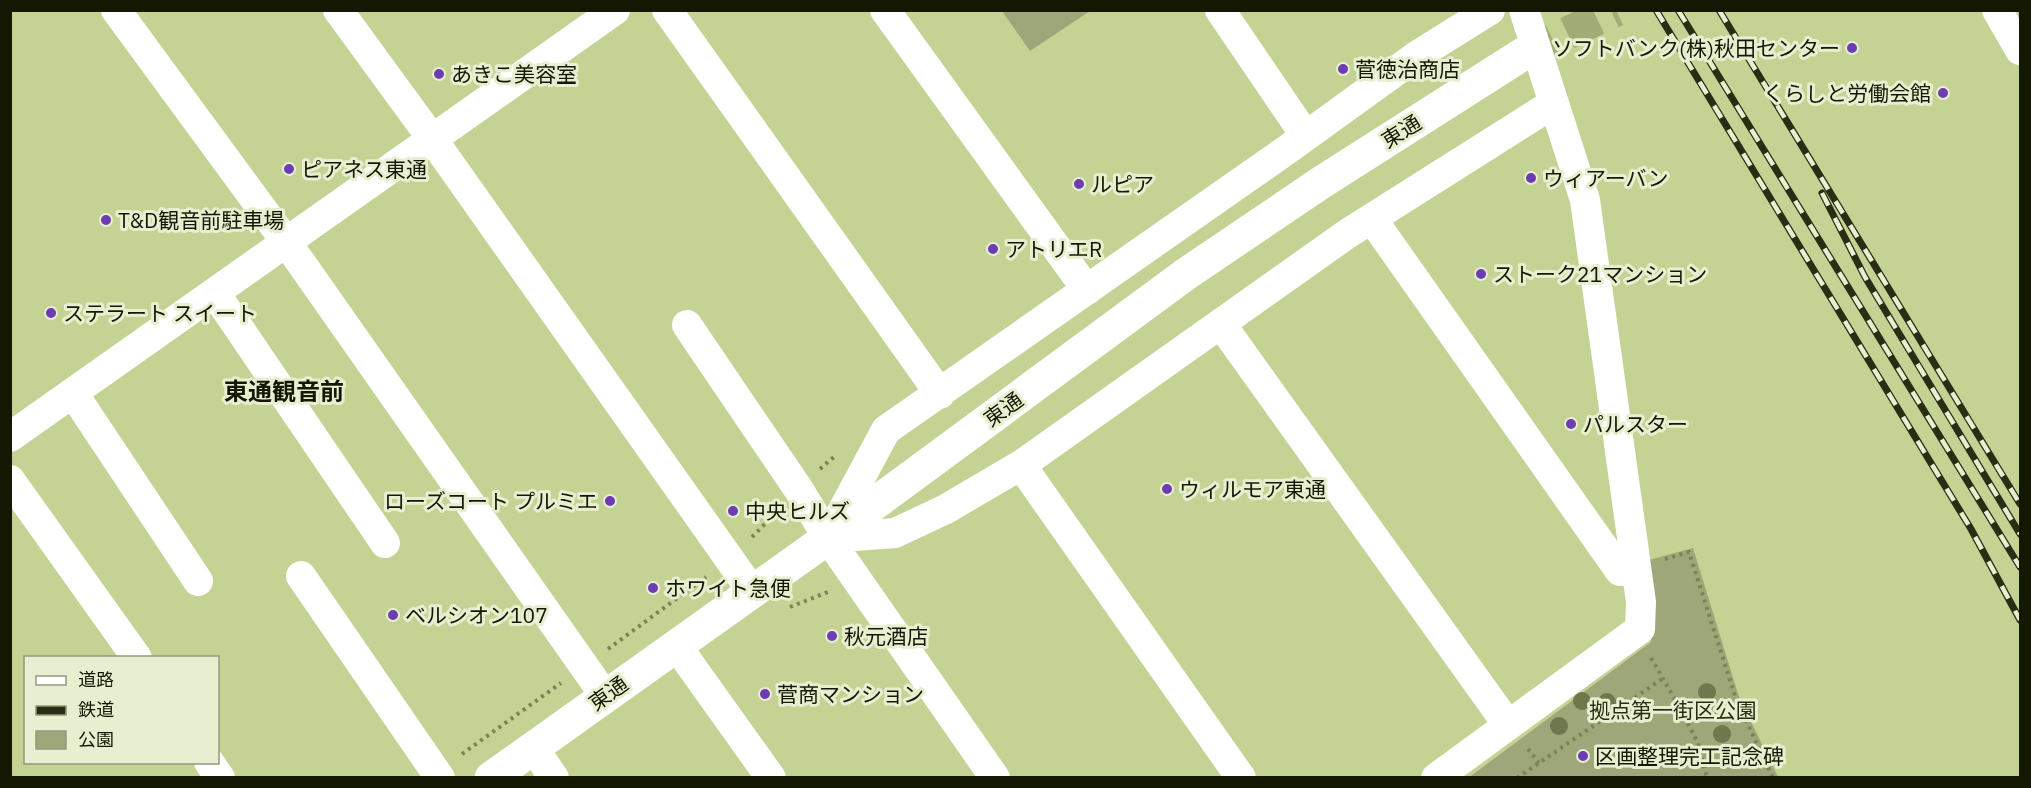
<svg xmlns="http://www.w3.org/2000/svg" width="2031" height="788" font-family="'IBM Plex Sans','Noto Sans JP',sans-serif">
	<style>
		.green { fill: #9da779 }
		.lines { fill: none; stroke-linecap: round; stroke-linejoin: round }
		.secondary-tunnel { stroke: #a1ad77; stroke-width: 33; stroke-dasharray: 33 16; stroke-linecap: butt }
		.path { stroke: #7a8457; stroke-width: 4; stroke-dasharray: 3 4.5; stroke-linecap: butt }
		.street { stroke: #fff; stroke-width: 30 }
		.secondary { stroke: #fff; stroke-width: 33 }
		.rail-casing { stroke: #282d13; stroke-width: 7 }
		.rail { stroke: #e7efd0; stroke-width: 4.5; stroke-dasharray: 14; stroke-linecap: butt }
		.tree { fill: #6f784c }
		.poi-dot { fill: #6d3bb2; stroke: #e7efd0; stroke-width: 2 }
		.labels { text-anchor: middle; dominant-baseline: central; stroke-width: 6; stroke-linejoin: round; paint-order: stroke }
		.poi-label { font-size: 21px; fill: #141802; stroke: #e7efd0; text-anchor: start }
		.street-label { font-size: 21px; fill: #141802; stroke: #e7efd0 }
		.park-label { font-size: 21px; fill: #292e11; stroke: #e7efd0 }
		.quarter-label { font-size: 24px; font-weight: bold; fill: #141802; stroke: #e7efd0 }
	</style>
	<rect width="100%" height="100%" fill="#c4d294"/>
	<path class="green" d="M1002 11H1090L1030 51Z
		M1693 548 1739 697 1778 777 1468 778 1651 642 1642 562Z"/>
	<g class="lines">
		<path class="secondary-tunnel" d="M1523 54 1616 10"/>
		<path class="path" d="M820 469 835 456
			M752 537 777 512
			M1665 559 1689 552 1736 699 1773 778
			M790 607 828 592
			M608 649 706 577
			M1651 658 1676 701 1698 743 1707 778
			M1528 749 1539 763
			M462 754 561 683
			M1517 778 1662 679"/>
		<path class="street" d="M116 10 287 243 605 696
			M338 10 433 140 752 591
			M667 10 940 394
			M885 10 1087 290
			M1220 10 1305 135
			M1997 10 2020 50
			M1372 219 1620 571 1636 567
			M215 293 385 543
			M1221 324 1508 725
			M687 325 799 490 828 538 995 778
			M73 393 198 581
			M10 437 615 10
			M1021 465 1241 778
			M10 480 137 658
			M828 538 886 430 1288 149 1418 55 1490 10
			M828 538 895 533 946 509 1021 465 1347 234 1554 103
			M301 576 440 778
			M676 645 771 778
			M533 747 554 778
			M209 762 220 778
			M1436 778 1640 629 1641 602 1585 200 1524 10"/>
		<path class="secondary" d="M491 778 828 538 1186 274 1322 182 1523 54"/>
		<defs>
			<path id="rail" d="M1656 10 1971 529 2020 620
				M1678 10 2020 567
				M1719 10 2020 504
				M1822 193 1865 277 2020 534"/>
		</defs>
		<use href="#rail" class="rail-casing"/>
		<use href="#rail" class="rail"/>
	</g>
	<g class="tree">
		<circle cx="1707" cy="692" r="9"/>
		<circle cx="1582" cy="701" r="9"/>
		<circle cx="1607" cy="702" r="9"/>
		<circle cx="1559" cy="726" r="9"/>
		<circle cx="1722" cy="734" r="9"/>
	</g>
	<g class="poi-dot">
		<circle cx="1852" cy="48" r="6"/>
		<circle cx="1343" cy="69" r="6"/>
		<circle cx="439" cy="74" r="6"/>
		<circle cx="1943" cy="93" r="6"/>
		<circle cx="289" cy="169" r="6"/>
		<circle cx="1531" cy="178" r="6"/>
		<circle cx="1079" cy="184" r="6"/>
		<circle cx="106" cy="220" r="6"/>
		<circle cx="993" cy="249" r="6"/>
		<circle cx="1481" cy="274" r="6"/>
		<circle cx="51" cy="313" r="6"/>
		<circle cx="1571" cy="424" r="6"/>
		<circle cx="1167" cy="489" r="6"/>
		<circle cx="610" cy="501" r="6"/>
		<circle cx="733" cy="511" r="6"/>
		<circle cx="653" cy="588" r="6"/>
		<circle cx="393" cy="615" r="6"/>
		<circle cx="832" cy="636" r="6"/>
		<circle cx="765" cy="694" r="6"/>
		<circle cx="1583" cy="756" r="6"/>
	</g>
	<g class="labels">
		<g class="poi-label">
			<text x="1840" y="48" text-anchor="end">ソフトバンク(株)秋田センター</text>
			<text x="1355" y="69">菅徳治商店</text>
			<text x="451" y="74">あきこ美容室</text>
			<text x="1931" y="93" text-anchor="end">くらしと労働会館</text>
			<text x="301" y="169">ピアネス東通</text>
			<text x="1543" y="178">ウィアーバン</text>
			<text x="1091" y="184">ルピア</text>
			<text x="118" y="220">T&amp;D観音前駐車場</text>
			<text x="1005" y="249">アトリエR</text>
			<text x="1493" y="274">ストーク21マンション</text>
			<text x="63" y="313">ステラート スイート</text>
			<text x="1583" y="424">パルスター</text>
			<text x="1179" y="489">ウィルモア東通</text>
			<text x="598" y="501" text-anchor="end">ローズコート プルミエ</text>
			<text x="745" y="511">中央ヒルズ</text>
			<text x="665" y="588">ホワイト急便</text>
			<text x="405" y="615">ベルシオン107</text>
			<text x="844" y="636">秋元酒店</text>
			<text x="777" y="694">菅商マンション</text>
			<text x="1595" y="756">区画整理完工記念碑</text>
		</g>
		<g class="street-label">
			<text transform="translate(1401 131) rotate(-32)">東通</text>
			<text transform="translate(1003 409) rotate(-36)">東通</text>
			<text transform="translate(608 693) rotate(-36)">東通</text>
		</g>
		<g class="park-label">
			<text x="1673" y="710">拠点第一街区公園</text>
		</g>
		<g class="quarter-label">
			<text x="284" y="391">東通観音前</text>
		</g>
	</g>
	<rect width="2031" height="788" fill="none" stroke="#141802" stroke-width="24"/>
	<rect x="24" y="656" width="195" height="108" fill="#e7efd0" stroke="#93997e" stroke-width="1.5"/>
	<rect x="36" y="676" width="30" height="9" fill="#ffffff" stroke="#93997e" stroke-width="1.5"/>
	<text x="78" y="686" font-size="18" fill="#141802">道路</text>
	<rect x="36" y="706" width="30" height="9" fill="#282d13" stroke="#93997e" stroke-width="1.5"/>
	<text x="78" y="716" font-size="18" fill="#141802">鉄道</text>
	<rect x="36" y="731" width="30" height="18" fill="#9da779" stroke="#93997e" stroke-width="1.5"/>
	<text x="78" y="746" font-size="18" fill="#141802">公園</text>
</svg>
